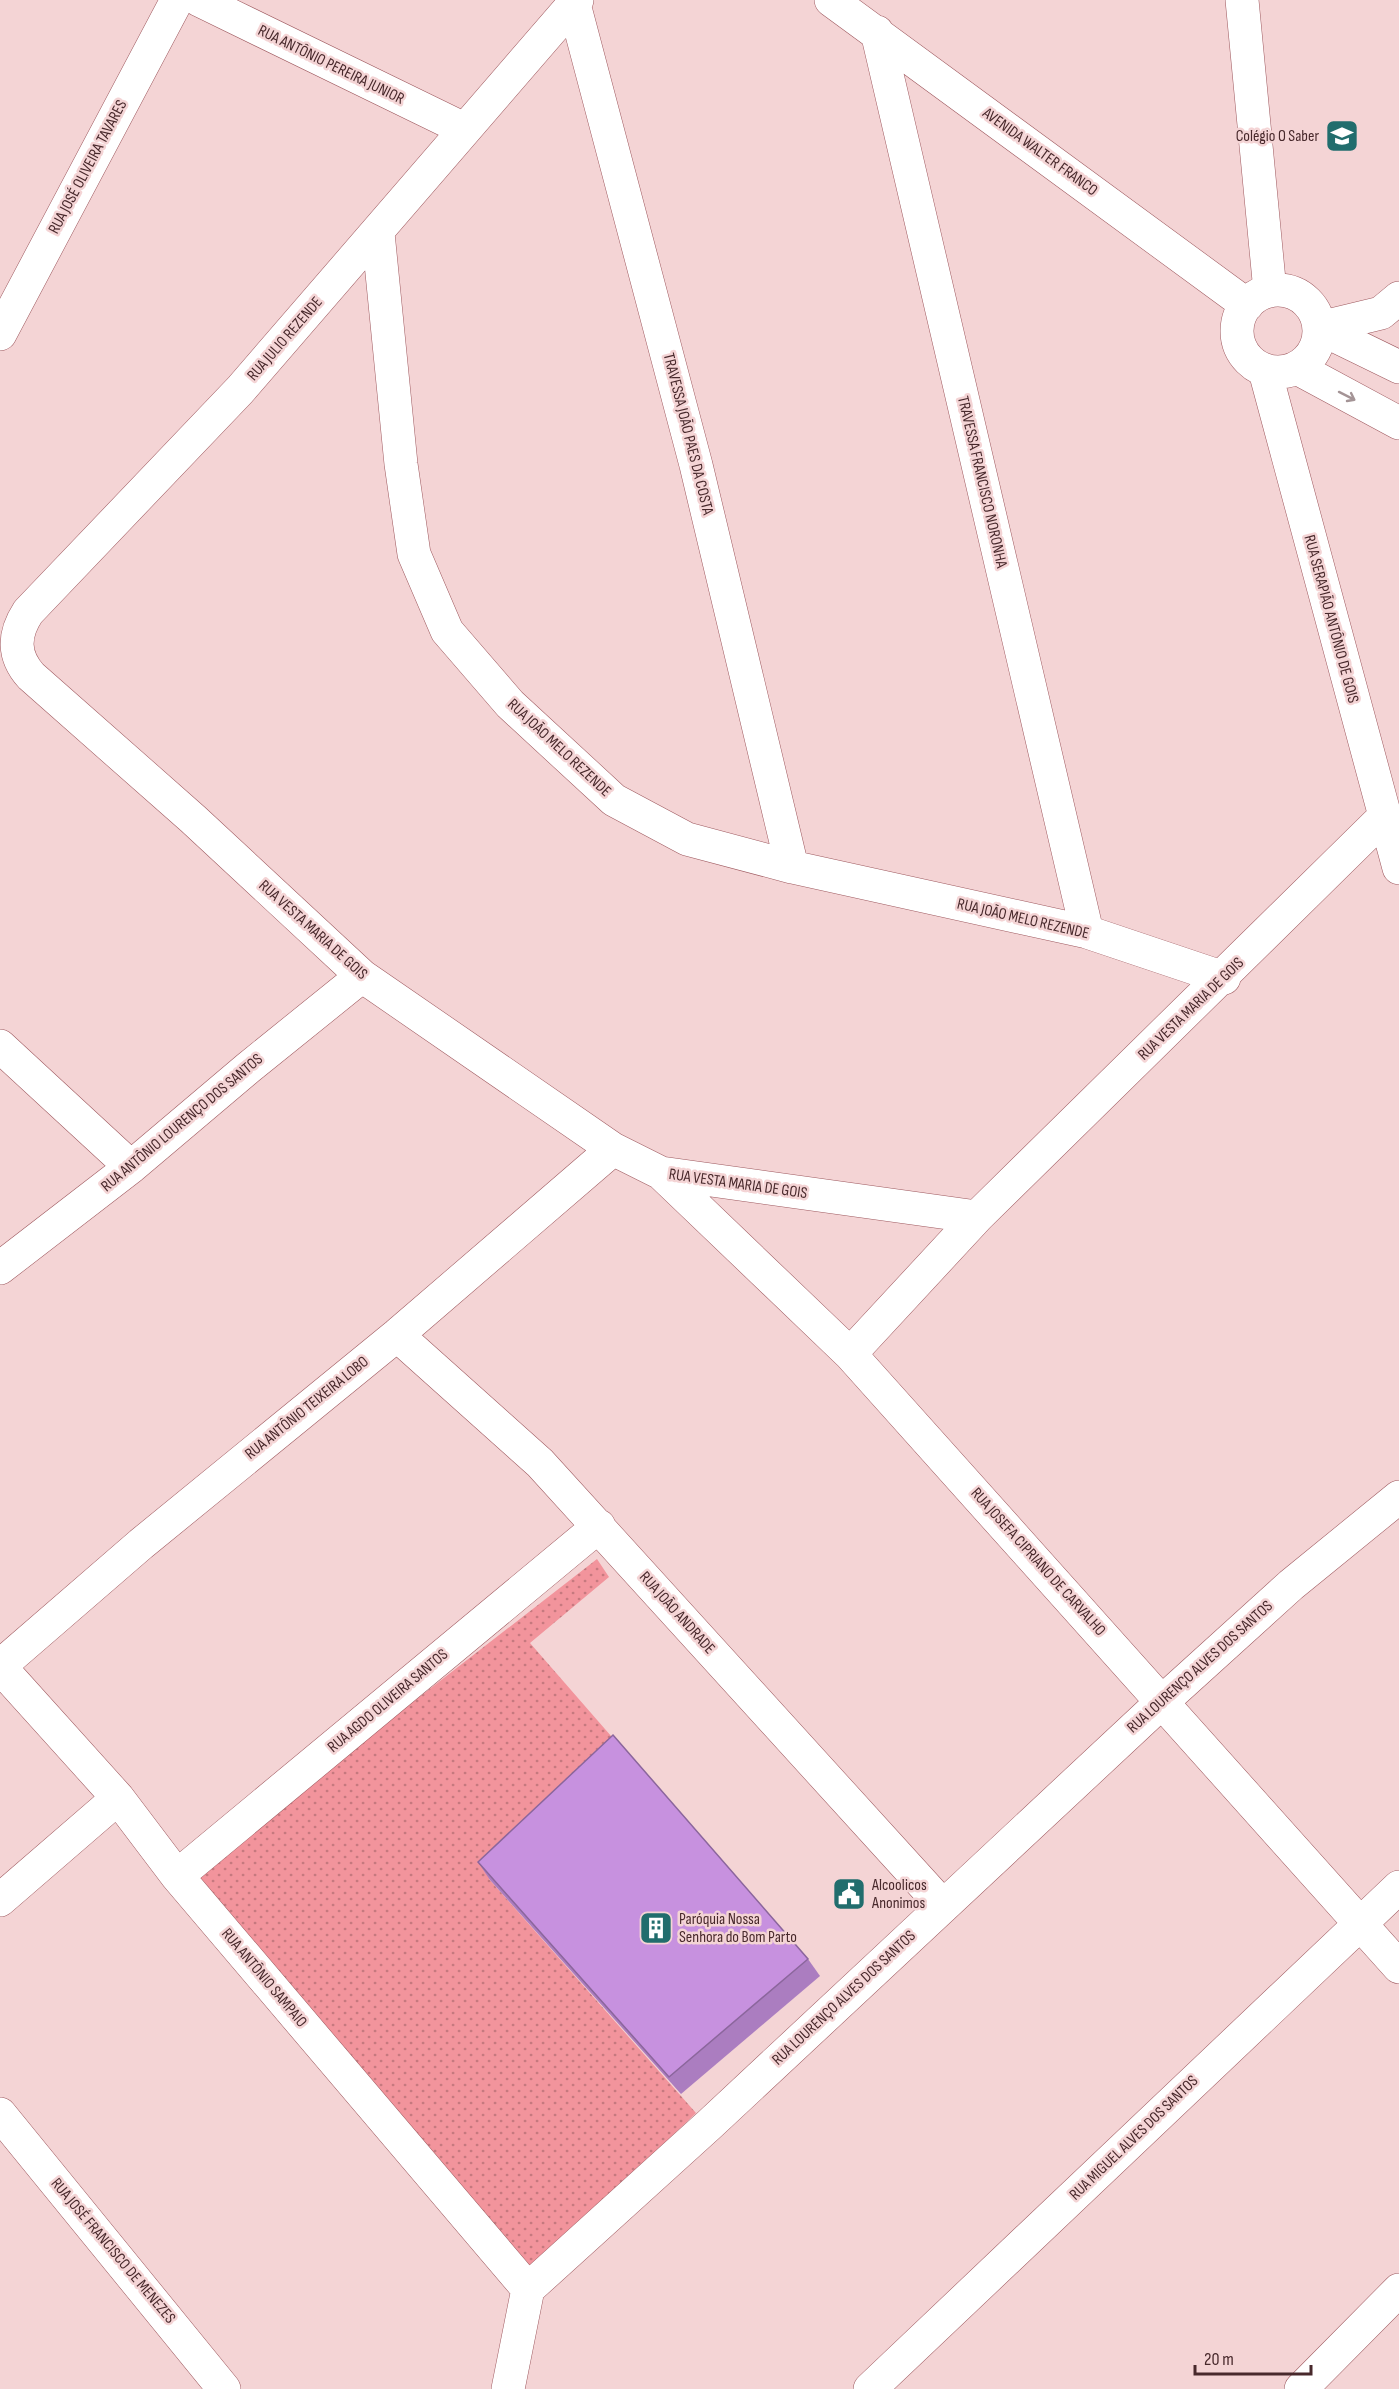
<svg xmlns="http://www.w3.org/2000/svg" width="1399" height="2389" font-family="'Sofia Sans Condensed',sans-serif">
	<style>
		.park { fill: url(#park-dots) }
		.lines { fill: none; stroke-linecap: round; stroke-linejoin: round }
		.minor-casing { stroke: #9e595f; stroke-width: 34 }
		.minor { stroke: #fff; stroke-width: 33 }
		.wall { fill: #ab7dc0 }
		.building { fill: #c791df; stroke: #8b669c; stroke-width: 1.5 }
		.oneway { stroke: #a49496 }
		.labels { text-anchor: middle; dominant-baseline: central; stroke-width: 5; stroke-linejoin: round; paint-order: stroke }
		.street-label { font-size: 16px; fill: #48292c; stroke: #f4d4d5 }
		.poi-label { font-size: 16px; fill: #48292c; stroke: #f4d4d5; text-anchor: start }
	</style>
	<defs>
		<pattern id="park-dots" width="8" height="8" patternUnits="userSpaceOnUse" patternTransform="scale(1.5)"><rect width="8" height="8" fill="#f2949c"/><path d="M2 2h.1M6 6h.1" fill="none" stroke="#c6797f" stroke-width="1.8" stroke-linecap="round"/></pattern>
	</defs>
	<rect width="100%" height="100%" fill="#f4d4d5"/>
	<path class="park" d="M597 1559 609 1577 530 1643 625 1752 489 1879 696 2113 533 2269 184 1880Z"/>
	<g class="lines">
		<defs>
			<path id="minor" d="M199 0 464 129
				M577 0 240 390 28 612C13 635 13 656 31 676L193 819 362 976 613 1149 661 1173 977 1217 1384 817
				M831 0 1247 305
				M1242 0 1270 291
				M574 4 696 465 792 867
				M877 32 1087 932
				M378 233 401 464 414 554 447 631 510 704 614 800 687 839 792 867 1087 932 1224 978
				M1237 331a41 41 0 1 1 82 0a41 41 0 1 1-82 0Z
				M1319 328 1399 367
				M1319 328 1381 313 1399 298
				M0 334 177 0
				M1297 368 1399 423
				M1265 371 1399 868
				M0 1046 131 1167
				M661 1173 850 1354 1399 1967
				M0 1268 131 1167 248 1068 362 976
				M397 1335 540 1463 943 1906
				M850 1354 977 1217
				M0 1666 141 1544 397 1335 613 1149
				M0 1667 118 1798 177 1876 528 2289
				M177 1876 599 1526
				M0 1900 118 1798
				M0 2114 224 2389
				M508 2389 528 2289 710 2124 1163 1701 1291 1585 1399 1497
				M870 2389 1399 1887
				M1301 2389 1399 2290"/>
		</defs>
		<use href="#minor" class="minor-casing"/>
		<use href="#minor" class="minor"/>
	</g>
	<path class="wall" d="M478 1862 808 1959 820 1976 681 2094 490 1880Z"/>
	<path class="building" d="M613 1735 808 1959 669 2077 478 1862Z"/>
	<defs><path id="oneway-shaft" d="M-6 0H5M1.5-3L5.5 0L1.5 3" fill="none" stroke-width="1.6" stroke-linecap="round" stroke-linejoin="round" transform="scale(1.5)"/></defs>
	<use class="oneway" href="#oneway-shaft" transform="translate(1347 396) rotate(27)"/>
	<defs>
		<symbol id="school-square" viewBox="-11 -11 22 22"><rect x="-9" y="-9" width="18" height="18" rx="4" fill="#216d6d" stroke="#f4d4d5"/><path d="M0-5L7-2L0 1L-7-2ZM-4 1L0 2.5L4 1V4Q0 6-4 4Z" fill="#fff"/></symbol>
		<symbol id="civic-square" viewBox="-11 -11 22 22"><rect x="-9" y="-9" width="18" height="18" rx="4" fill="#216d6d" stroke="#f4d4d5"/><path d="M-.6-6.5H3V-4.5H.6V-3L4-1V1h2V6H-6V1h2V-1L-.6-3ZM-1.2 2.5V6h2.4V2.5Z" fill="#fff"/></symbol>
		<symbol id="building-square" viewBox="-11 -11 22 22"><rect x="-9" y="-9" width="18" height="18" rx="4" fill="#216d6d" stroke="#f4d4d5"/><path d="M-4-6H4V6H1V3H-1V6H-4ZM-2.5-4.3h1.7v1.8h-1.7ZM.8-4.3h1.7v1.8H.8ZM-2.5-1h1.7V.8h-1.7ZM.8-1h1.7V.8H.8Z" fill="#fff"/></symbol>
	</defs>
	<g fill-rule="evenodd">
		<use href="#school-square" x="1323" y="117" width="38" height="38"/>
		<use href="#civic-square" x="830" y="1875" width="38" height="38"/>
		<use href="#building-square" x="637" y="1909" width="38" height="38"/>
	</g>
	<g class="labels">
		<g class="street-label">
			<text transform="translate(331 65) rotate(26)">RUA ANTÔNIO PEREIRA JUNIOR</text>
			<text transform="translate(1040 152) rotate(36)">AVENIDA WALTER FRANCO</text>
			<text transform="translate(88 167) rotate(-62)">RUA JOSÉ OLIVEIRA TAVARES</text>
			<text transform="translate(285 339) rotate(-49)">RUA JULIO REZENDE</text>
			<text transform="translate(688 434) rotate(76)">TRAVESSA JOÃO PAES DA COSTA</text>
			<text transform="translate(982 482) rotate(77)">TRAVESSA FRANCISCO NORONHA</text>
			<text transform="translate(1331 619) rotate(75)">RUA SERAPIÃO ANTÔNIO DE GOIS</text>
			<text transform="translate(559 748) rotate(43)">RUA JOÃO MELO REZENDE</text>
			<text transform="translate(1023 919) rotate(13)">RUA JOÃO MELO REZENDE</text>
			<text transform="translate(313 930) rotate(42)">RUA VESTA MARIA DE GOIS</text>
			<text transform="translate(1191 1009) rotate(-44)">RUA VESTA MARIA DE GOIS</text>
			<text transform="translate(182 1123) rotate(-40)">RUA ANTÔNIO LOURENÇO DOS SANTOS</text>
			<text transform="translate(738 1184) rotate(8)">RUA VESTA MARIA DE GOIS</text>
			<text transform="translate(307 1408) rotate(-39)">RUA ANTÔNIO TEIXEIRA LOBO</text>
			<text transform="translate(1038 1562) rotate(48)">RUA JOSEFA CIPRIANO DE CARVALHO</text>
			<text transform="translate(677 1613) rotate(48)">RUA JOÃO ANDRADE</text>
			<text transform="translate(1200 1667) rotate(-42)">RUA LOURENÇO ALVES DOS SANTOS</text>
			<text transform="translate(388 1701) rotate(-40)">RUA AGDO OLIVEIRA SANTOS</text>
			<text transform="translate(264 1978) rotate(50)">RUA ANTÔNIO SAMPAIO</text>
			<text transform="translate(844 1998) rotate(-43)">RUA LOURENÇO ALVES DOS SANTOS</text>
			<text transform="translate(1134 2138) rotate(-44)">RUA MIGUEL ALVES DOS SANTOS</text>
			<text transform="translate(113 2251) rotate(50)">RUA JOSÉ FRANCISCO DE MENEZES</text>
		</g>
		<g class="poi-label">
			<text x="1319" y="136" text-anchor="end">Colégio O Saber</text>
			<text x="872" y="1885">Alcoolicos<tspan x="872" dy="18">Anonimos</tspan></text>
			<text x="679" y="1919">Paróquia Nossa<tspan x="679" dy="18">Senhora do Bom Parto</tspan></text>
		</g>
	</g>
	<path d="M1195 2365v9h116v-9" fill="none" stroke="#48292c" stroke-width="3"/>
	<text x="1204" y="2365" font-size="18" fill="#48292c" stroke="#f4d4d5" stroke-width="4.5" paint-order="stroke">20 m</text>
</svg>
